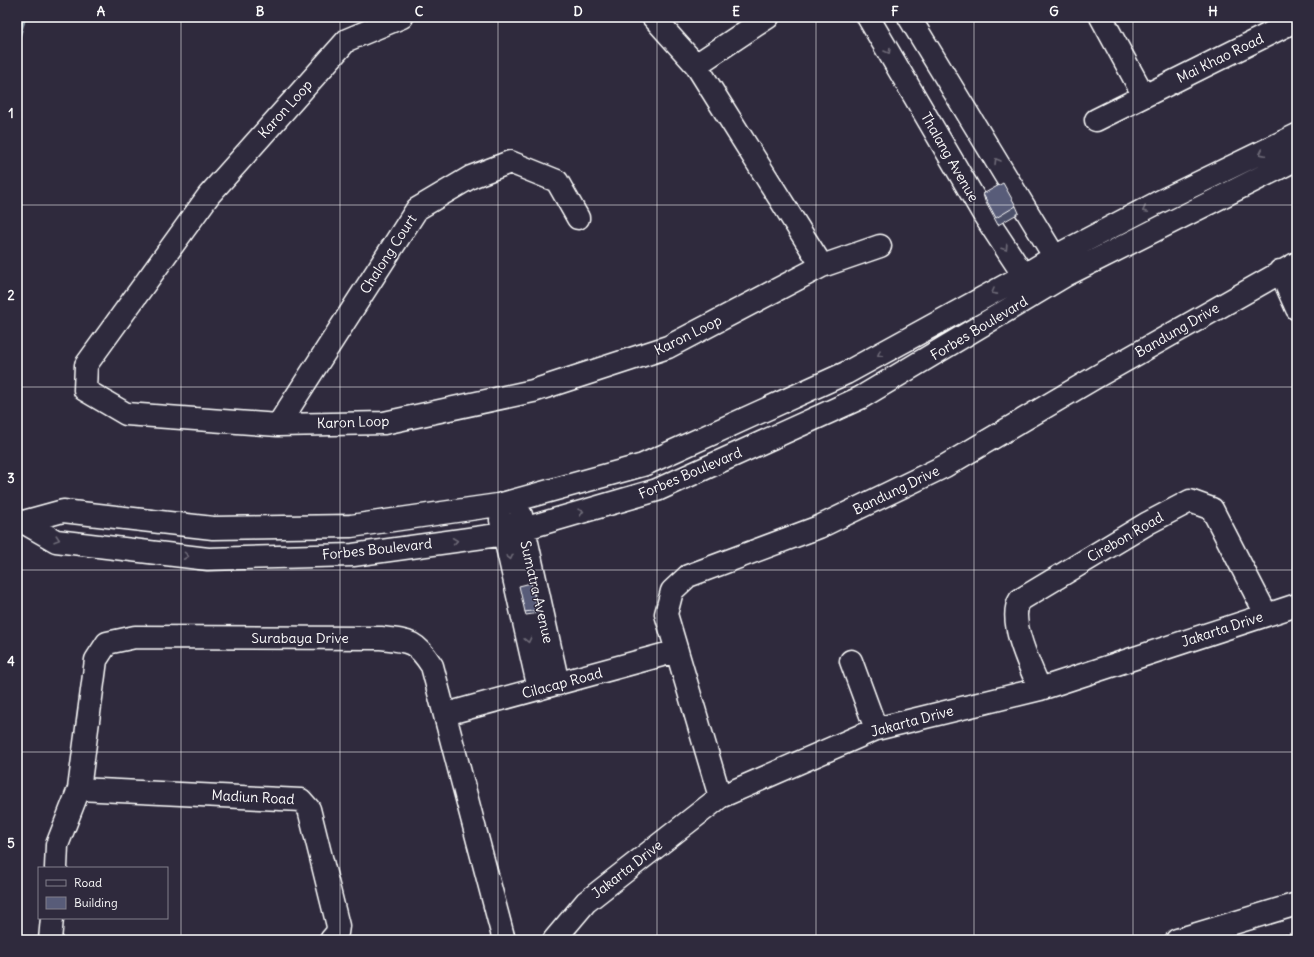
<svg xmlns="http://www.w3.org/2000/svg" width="1314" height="957" font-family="Delius,sans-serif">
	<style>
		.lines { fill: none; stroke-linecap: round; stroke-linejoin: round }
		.stream { stroke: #93a1ad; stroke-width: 7 }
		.minor-casing { stroke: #fff; stroke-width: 25 }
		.major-casing { stroke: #fff; stroke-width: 25 }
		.path { stroke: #fff; stroke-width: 2.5; stroke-dasharray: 1 3; stroke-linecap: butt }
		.minor { stroke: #2f2a3d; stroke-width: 22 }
		.major { stroke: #2f2a3d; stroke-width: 22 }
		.wall { fill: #4c4f68; stroke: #fff }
		.building { fill: #585c79; stroke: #fff }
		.oneway { stroke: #6d6a77 }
		.grid { fill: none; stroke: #fff; stroke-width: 1; stroke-opacity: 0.55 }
		.labels { text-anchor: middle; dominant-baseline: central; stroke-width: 3; stroke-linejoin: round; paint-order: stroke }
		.street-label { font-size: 14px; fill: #fff; stroke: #2f2a3d }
		.neatline { fill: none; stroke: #fff; stroke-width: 1.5 }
		.grid-label { font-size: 13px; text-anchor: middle; font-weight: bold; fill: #fff }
	</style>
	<rect width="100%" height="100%" fill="#2f2a3d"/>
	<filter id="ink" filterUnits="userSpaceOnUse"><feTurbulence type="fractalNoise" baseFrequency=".025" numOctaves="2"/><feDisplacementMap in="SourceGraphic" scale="8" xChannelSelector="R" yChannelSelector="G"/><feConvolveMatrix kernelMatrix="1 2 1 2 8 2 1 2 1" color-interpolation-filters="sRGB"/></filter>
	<g filter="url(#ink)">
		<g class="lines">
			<path class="stream" d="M17 37 23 17"/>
			<defs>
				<path id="minor" d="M402 17 347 40 209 195 86 365 85 390 126 414 278 425 384 423 533 391 668 347 822 266 696 65 653 17
					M868 17 984 215 1032 288
					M909 17 1062 269
					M1101 17 1144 96
					M696 65 768 17
					M1096 120 1297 20
					M822 266 880 246
					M1280 271 1297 309
					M278 425 417 209 471 177 510 162 557 181 578 218
					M521 515 558 684
					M501 520 539 689
					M17 521 23 522 56 541 208 559 353 555 505 534 523 529 657 490 860 398 1066 275 1297 159
					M23 522 63 511 213 528 351 526 498 505 643 465 846 373 1023 276 1054 257 1157 203 1297 135
					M851 661 876 729
					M1040 689C1031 669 1007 619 1020 600L1148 523 1190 501 1212 509 1266 614
					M446 714 677 651
					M79 789 301 800 309 809 338 926 337 933 331 940
					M720 797 666 614 672 591 688 576 819 527 945 466 1096 377 1297 263
					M56 868 57 845 79 789 96 660 107 643 135 637 381 638C410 641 416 641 432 666L504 940
					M50 940 52 918
					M554 940 586 902 720 797 876 729 1040 689 1297 605"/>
				<path id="major" d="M1177 940 1297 904"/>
			</defs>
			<use href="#minor" class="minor-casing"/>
			<use href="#major" class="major-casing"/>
			<path class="path" d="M1270 940 1297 932"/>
			<use href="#minor" class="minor"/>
			<use href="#major" class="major"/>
		</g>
		<path class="wall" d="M983 194 1016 206 1019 213 998 225 985 201Z
			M533 587 539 613 526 615 525 612Z"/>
		<path class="building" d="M1003 183 1016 206 996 218 983 194Z
			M531 583 538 610 525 612 519 586Z"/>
		<defs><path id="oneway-chevron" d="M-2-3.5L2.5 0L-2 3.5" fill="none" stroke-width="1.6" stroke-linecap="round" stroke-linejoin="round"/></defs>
		<g class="oneway">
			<use href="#oneway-chevron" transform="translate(888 51) rotate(60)"/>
			<use href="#oneway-chevron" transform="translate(1262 153) rotate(154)"/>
			<use href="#oneway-chevron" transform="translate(997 161) rotate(-121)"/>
			<use href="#oneway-chevron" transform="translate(1145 210) rotate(153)"/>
			<use href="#oneway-chevron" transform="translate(1005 248) rotate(57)"/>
			<use href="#oneway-chevron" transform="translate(994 292) rotate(151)"/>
			<use href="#oneway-chevron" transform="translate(880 354) rotate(151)"/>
			<use href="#oneway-chevron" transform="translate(581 512) rotate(-16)"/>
			<use href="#oneway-chevron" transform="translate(57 539) rotate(18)"/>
			<use href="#oneway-chevron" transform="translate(455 541) rotate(-8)"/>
			<use href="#oneway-chevron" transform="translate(186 556) rotate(7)"/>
			<use href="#oneway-chevron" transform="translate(510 557) rotate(77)"/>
			<use href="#oneway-chevron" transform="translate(528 640) rotate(77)"/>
		</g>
	</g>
	<path class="grid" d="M181 17V940M340 17V940M498 17V940M657 17V940M816 17V940M974 17V940M1133 17V940M17 205H1297M17 387H1297M17 570H1297M17 752H1297"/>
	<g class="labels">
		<g class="street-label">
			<text transform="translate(1220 58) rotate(-26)">Mai Khao Road</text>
			<text transform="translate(285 109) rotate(-48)">Karon Loop</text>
			<text transform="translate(950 157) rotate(60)">Thalang Avenue</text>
			<text transform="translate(388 254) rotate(-57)">Chalong Court</text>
			<text transform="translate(979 328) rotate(-31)">Forbes Boulevard</text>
			<text transform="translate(1177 330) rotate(-30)">Bandung Drive</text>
			<text transform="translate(688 335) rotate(-26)">Karon Loop</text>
			<text transform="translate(353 422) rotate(-2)">Karon Loop</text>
			<text transform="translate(690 473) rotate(-23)">Forbes Boulevard</text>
			<text transform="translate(896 490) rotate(-26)">Bandung Drive</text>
			<text transform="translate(1125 537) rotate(-30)">Cirebon Road</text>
			<text transform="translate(377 549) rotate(-6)">Forbes Boulevard</text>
			<text transform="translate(537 592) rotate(77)">Sumatra Avenue</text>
			<text transform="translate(1222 629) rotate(-18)">Jakarta Drive</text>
			<text x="300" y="638">Surabaya Drive</text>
			<text transform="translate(562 683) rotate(-15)">Cilacap Road</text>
			<text transform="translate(912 721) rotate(-15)">Jakarta Drive</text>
			<text transform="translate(253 797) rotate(3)">Madiun Road</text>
			<text transform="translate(627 869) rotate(-38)">Jakarta Drive</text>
		</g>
	</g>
	<rect width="1314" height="957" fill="none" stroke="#2f2a3d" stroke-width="44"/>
	<rect x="38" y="867" width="130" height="52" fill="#2f2a3d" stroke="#827f8b"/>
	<rect x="46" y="880" width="20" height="6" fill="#2f2a3d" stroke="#827f8b"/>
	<text x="74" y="887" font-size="12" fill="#ffffff">Road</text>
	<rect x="46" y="897" width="20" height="12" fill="#585c79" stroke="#827f8b"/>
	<text x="74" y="907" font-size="12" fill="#ffffff">Building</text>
	<rect x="22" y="22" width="1270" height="913" class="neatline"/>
	<g class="grid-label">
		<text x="101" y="16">A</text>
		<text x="260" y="16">B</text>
		<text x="419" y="16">C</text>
		<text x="578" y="16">D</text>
		<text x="736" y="16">E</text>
		<text x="895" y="16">F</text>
		<text x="1054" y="16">G</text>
		<text x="1213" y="16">H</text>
		<text x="11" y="118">1</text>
		<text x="11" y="300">2</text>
		<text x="11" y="483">3</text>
		<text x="11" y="666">4</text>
		<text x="11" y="848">5</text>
	</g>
</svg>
